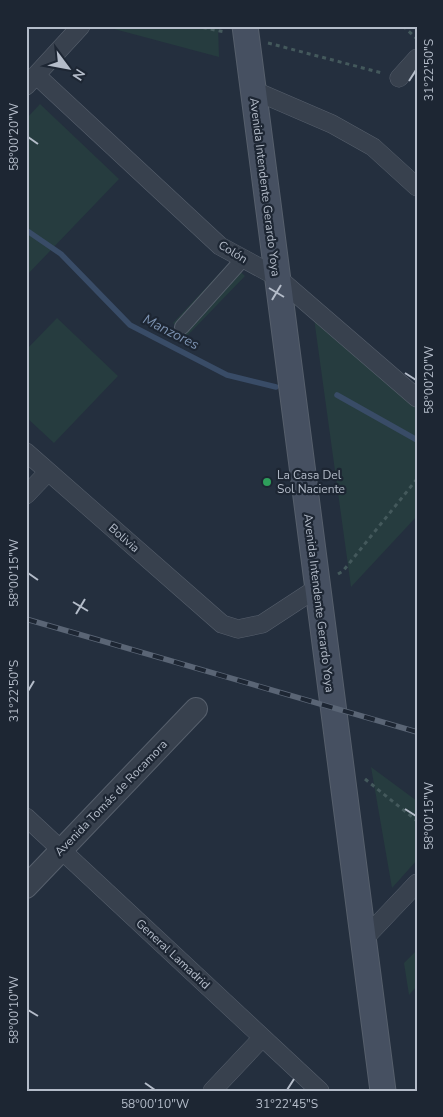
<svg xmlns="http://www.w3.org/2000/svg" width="443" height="1117" font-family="'Nunito Sans',sans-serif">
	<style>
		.green { fill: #263c3f }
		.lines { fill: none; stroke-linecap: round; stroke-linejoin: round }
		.stream { stroke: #394c67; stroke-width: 5.5 }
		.pedestrian-casing { stroke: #565f6c; stroke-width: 16 }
		.minor-casing { stroke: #565f6c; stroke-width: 19 }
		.tertiary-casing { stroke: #565f6c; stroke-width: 24 }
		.secondary-casing { stroke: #565f6c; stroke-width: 27 }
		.path { stroke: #44595c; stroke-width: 3; stroke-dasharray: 4 4; stroke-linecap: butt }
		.pedestrian { stroke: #38414e; stroke-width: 14 }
		.minor { stroke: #38414e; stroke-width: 18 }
		.tertiary { stroke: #38414e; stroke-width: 22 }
		.secondary { stroke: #465061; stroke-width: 25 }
		.rail-casing { stroke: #5a6575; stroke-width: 5.5 }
		.rail { stroke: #1d2633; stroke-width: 4; stroke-dasharray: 11; stroke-linecap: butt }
		.ticks { fill: none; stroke: #b4bcc9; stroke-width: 2 }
		.leisure-dot { fill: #2e9e5b; stroke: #1d2633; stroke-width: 2 }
		.labels { text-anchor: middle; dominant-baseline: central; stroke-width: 4.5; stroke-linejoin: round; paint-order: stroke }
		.street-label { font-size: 12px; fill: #b4bcc9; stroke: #1d2633 }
		.poi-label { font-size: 12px; fill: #b4bcc9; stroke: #1d2633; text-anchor: start }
		.water-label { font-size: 14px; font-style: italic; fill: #7c92b1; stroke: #1d2633 }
		.neatline { fill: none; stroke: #b4bcc9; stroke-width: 2 }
		.ticks-label { font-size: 12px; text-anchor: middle; fill: #b4bcc9 }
	</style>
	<rect width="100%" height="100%" fill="#242f3e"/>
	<path class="green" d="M103 26H218L219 57Z
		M40 104 119 179 26 276V119Z
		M230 262 245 276 187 336 173 323Z
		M313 311 417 403V516L351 587Z
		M57 318 118 376 54 443 26 417V350Z
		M371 767 417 801V860L392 888Z
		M417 950V986L409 995 404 963Z"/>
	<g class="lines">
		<path class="stream" d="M26 230 61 254 130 325 227 375 276 387
			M337 395 417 440"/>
		<defs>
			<path id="pedestrian" d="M182 327 243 259"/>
			<path id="minor" d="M36 75 220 246 277 277 417 398
				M399 78 417 58
				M26 86 81 26
				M253 90 332 124 373 147 417 187
				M26 452 222 624 238 629 262 624 317 588
				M26 495 48 472
				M26 817 320 1091
				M363 940 417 883
				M212 1091 262 1038"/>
			<path id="tertiary" d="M26 887 196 709"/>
			<path id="secondary" d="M245 26 383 1091"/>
		</defs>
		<use href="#pedestrian" class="pedestrian-casing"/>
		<use href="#minor" class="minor-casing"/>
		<use href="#tertiary" class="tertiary-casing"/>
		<use href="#secondary" class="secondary-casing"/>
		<path class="path" d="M195 26 225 32
			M403 26 417 39
			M268 43 382 73
			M338 574 343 571 417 479
			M365 779 417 821"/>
		<use href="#pedestrian" class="pedestrian"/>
		<use href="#minor" class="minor"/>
		<use href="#tertiary" class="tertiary"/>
		<use href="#secondary" class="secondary"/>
		<defs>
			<path id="rail" d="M26 619 417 732"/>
		</defs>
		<use href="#rail" class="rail-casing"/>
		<use href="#rail" class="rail"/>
	</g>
	<path class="ticks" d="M409 81 416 70M28 137 38 144M269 288 284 297M272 300 281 285M405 373 416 380M28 573 38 580M73 602 88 611M76 614 85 599M28 691 34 681M405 809 416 816M28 1010 38 1016M145 1083 155 1090M287 1090 294 1079"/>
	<circle class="leisure-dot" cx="267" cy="482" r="5"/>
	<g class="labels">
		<g class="street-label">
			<text transform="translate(265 187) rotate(83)">Avenida Intendente Gerardo Yoya</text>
			<text transform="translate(233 252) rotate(31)">Colón</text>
			<text transform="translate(124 538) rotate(41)">Bolivia</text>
			<text transform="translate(319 603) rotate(83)">Avenida Intendente Gerardo Yoya</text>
			<text transform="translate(111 798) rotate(-46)">Avenida Tomás de Rocamora</text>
			<text transform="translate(173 954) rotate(43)">General Lamadrid</text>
		</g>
		<g class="poi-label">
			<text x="277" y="475">La Casa Del<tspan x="277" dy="14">Sol Naciente</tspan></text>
		</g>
		<g class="water-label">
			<text transform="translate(171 332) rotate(27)">Manzores</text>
		</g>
	</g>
	<rect width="443" height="1117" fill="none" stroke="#1d2633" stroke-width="55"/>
	<g transform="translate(68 68) rotate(122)" stroke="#1d2633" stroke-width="4" paint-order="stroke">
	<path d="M0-4L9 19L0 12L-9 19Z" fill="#b4bcc9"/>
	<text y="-8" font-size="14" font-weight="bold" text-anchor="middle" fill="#b4bcc9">N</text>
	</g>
	<rect x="28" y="28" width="388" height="1062" class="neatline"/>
	<g class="ticks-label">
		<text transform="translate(429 70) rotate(-90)" y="4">31°22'50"S</text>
		<text transform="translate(14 137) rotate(-90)" y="4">58°00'20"W</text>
		<text transform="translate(429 380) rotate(-90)" y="4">58°00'20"W</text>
		<text transform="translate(14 573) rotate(-90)" y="4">58°00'15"W</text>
		<text transform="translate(14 691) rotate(-90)" y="4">31°22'50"S</text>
		<text transform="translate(429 816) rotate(-90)" y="4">58°00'15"W</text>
		<text transform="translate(14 1010) rotate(-90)" y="4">58°00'10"W</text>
		<text x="155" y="1108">58°00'10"W</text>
		<text x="287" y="1108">31°22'45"S</text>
	</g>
</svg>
